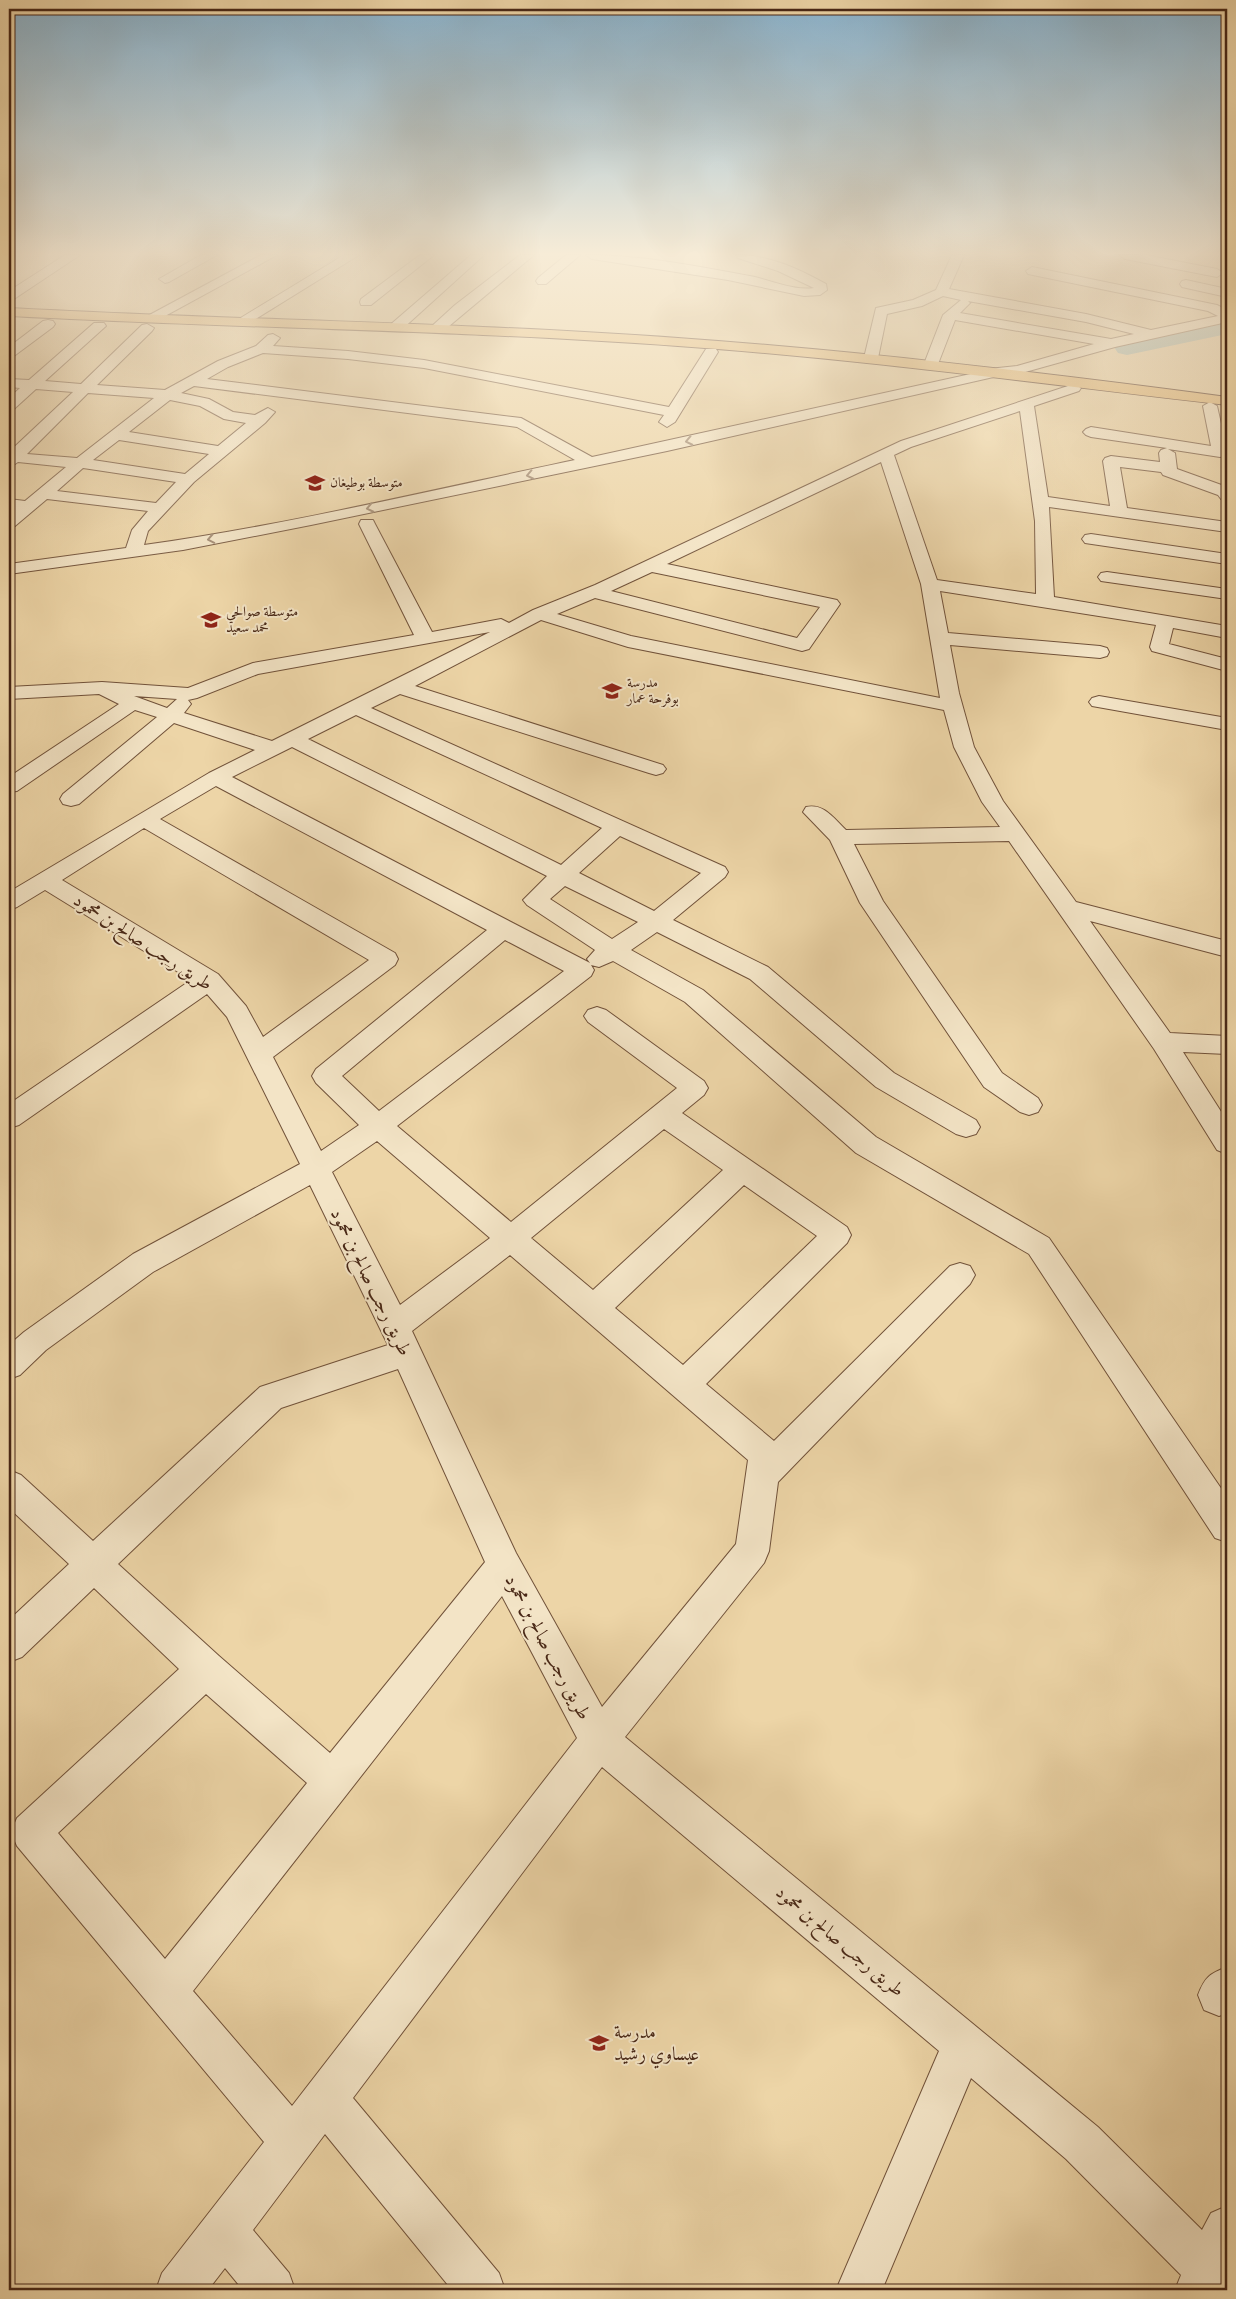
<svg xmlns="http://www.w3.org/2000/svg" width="1236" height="2299" font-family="'Libre Bodoni',Amiri,serif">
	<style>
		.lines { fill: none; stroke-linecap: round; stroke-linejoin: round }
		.river { fill: #9bb7b0; fill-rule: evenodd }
		.minor-casing { stroke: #71523a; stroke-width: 2 }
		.highway-casing { stroke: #482716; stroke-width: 2 }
		.minor { fill: #f3e4c6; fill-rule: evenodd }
		.highway { fill: #e6ba74; fill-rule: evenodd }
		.oneway { stroke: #9e866e }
		.labels { text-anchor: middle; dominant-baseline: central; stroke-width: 4; stroke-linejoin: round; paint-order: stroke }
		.far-poi-label { font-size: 14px; fill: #482716; stroke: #f3e4c6; text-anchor: start }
		.near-street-label { font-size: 19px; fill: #482716; stroke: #f3e4c6 }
		.near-poi-label { font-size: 19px; fill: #482716; stroke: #f3e4c6; text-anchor: start }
	</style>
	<rect width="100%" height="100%" fill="#edd5a7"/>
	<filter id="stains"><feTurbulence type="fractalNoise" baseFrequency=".004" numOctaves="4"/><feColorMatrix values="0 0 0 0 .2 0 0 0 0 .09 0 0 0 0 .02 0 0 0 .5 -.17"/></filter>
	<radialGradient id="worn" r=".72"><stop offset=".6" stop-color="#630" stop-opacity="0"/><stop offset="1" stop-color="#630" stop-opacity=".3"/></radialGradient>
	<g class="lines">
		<path class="river" d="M1227 318V334L1127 355 1118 353 1114 347 1118 341Z"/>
		<defs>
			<path id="minor" d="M65 255H80L14 299 9 300V291Z
				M201 255H217L169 282 165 283 159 279Z
				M261 255H277L154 322H144L142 319Z
				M344 255H359L246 325H236L234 322Z
				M420 255H434L371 305H361L360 302 361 299Z
				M471 255H484L400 331H390L388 328 390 325Z
				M520 255H534L442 332H432L430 329 432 326 455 305Z
				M566 255H580L546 284H538L536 281 538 278Z
				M586 255C641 255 696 266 750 276 770 280 794 291 814 288L778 271 738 258 736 255C769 255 797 268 826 284L827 290 820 295 804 296 728 280 592 259Z
				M952 255H964L949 289 1086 314 1151 330 1218 316 1208 311 1028 274 1026 271 1032 267 1217 305 1227 310V322L1115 347 1018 374 998 376 667 451 311 525 183 550 9 574V564L126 548 132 530 148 511 47 499 15 526 9 527V514L14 509H9V499L25 501 66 467 18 462 9 468V452L73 392 36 389 14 409 9 410V398L20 388 9 387V379L29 380 94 323H104L106 326 45 381 81 384 142 325 147 324 154 328 152 331 97 385 165 390 218 361 256 346 268 335 273 334 280 338 273 346 348 351 424 360 669 407 706 349H716L718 352 675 422 667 427 659 422 664 415 424 368 348 359 263 353 228 367 207 379 521 418 592 457 998 368 1017 366 1094 344 955 320 938 364 936 367H926L924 364 943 315 961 300 943 296 922 306 887 314 878 358 871 362 866 361 864 358 876 308 913 300 936 290ZM968 301 1086 322 1134 334 1111 339 960 313 970 303ZM194 386 517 427 575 460C432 490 288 525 144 545L148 531 194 482 265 423 275 412 268 408 255 415 233 412 209 399 181 393ZM88 393 154 398 77 458 27 454ZM170 400 200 406 224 419 246 423 218 446 129 432ZM119 440 209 454 185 474 93 460ZM83 468 176 482 156 503 57 491Z
				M1119 255H1145L1217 269 1223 273 1217 277 1125 259Z
				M1186 280 1227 289V297L1182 287 1180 284 1182 281Z
				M48 320 53 321 55 324 53 327 14 356 9 357V347L43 321Z
				M1074 384 1081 388 1079 391 1034 406 1048 497 1110 506 1103 461 1105 458 1111 456 1160 462 1159 453 1161 450 1167 448 1091 437 1086 435 1083 432 1086 429 1091 427 1211 446 1203 406 1210 402 1217 406 1227 450 1226 455 1220 457 1168 449 1175 453 1177 469 1227 487V501L1221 499 1218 495 1163 475 1161 472 1120 467 1127 508 1227 522V532L1049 507 1054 597 1227 626V638L1173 628 1169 644 1227 659V671L1152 651 1150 647 1156 625 940 591 948 633 1100 646 1107 648 1109 652 1107 656 1100 658 950 645 959 693 974 747 1003 801 1076 902 1227 941V957L1090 921 1170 1033 1227 1036V1054L1183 1052 1227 1121V1154L1217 1150 1154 1049 1009 841 854 844 883 901 1002 1073 1038 1098 1042 1105 1038 1112 1029 1115 1020 1112 984 1087 860 903 830 840 803 812 806 807C824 803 834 819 846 830L1000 827 982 802 954 747 944 710 628 647 541 620 415 686 663 765 666 769 663 773 656 775 649 773 400 694 371 708 725 867 728 872 725 877 673 920 768 967 894 1073 976 1120 980 1127 976 1134 966 1137 956 1134 876 1087 750 979 657 932 631 950 703 990 876 1137 1049 1238 1227 1497V1542L1215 1538 1029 1254 856 1153 685 1002 613 961 599 967 591 965 594 970 591 976 397 1126 511 1222 677 1088 588 1022 584 1016 588 1010 597 1007 606 1010 704 1081 708 1088 704 1095 682 1113 847 1227 851 1235 847 1243 706 1384 774 1441 950 1266 960 1263 970 1266 975 1275 970 1284 778 1482 769 1551 764 1563 625 1737 1098 2127 1202 2230 1211 2213 1227 2206V2290H1175L1181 2275 1066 2159 971 2078 882 2290H836L939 2051 602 1767 353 2098 499 2273 505 2290H452L325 2134 253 2230 289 2273 295 2290H243L225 2268 208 2290H156L162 2273 264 2142 17 1846 11 1832 17 1818 179 1669 94 1588 22 1657 9 1662V1620L69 1564 9 1508V1470L21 1475 93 1541 260 1387 388 1345 310 1185 153 1272 46 1350 20 1375 9 1379V1345L24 1332 133 1254 300 1164 227 1017 207 994 19 1125 9 1128V1104L191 980 45 890 17 907 9 910V892L209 773 255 750 174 723 79 804 71 806 63 804 60 799 63 794 157 717 135 710 17 791 9 792V777L119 704 99 694 9 699V687L102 682 188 688 253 663 414 635 359 524 361 520H373L375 524 432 632 501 619 509 623 533 610 595 585 901 441ZM1020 411 1035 521 1036 594 937 580 894 455 911 447ZM881 462 921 584 940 698 631 636 557 614 595 598 802 651 809 649 840 604 837 600 667 564ZM652 572 820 607 797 638 611 591ZM490 632 272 741 184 713 191 704 188 700 197 698 258 674ZM134 696 177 699 167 708ZM356 715 602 828 561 865 308 739ZM292 747 547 876 523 900 527 905 595 950 587 959 590 963 232 777ZM216 786 487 930 316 1069 312 1076 316 1083 359 1125 321 1151 273 1057 395 965 398 959 395 953 160 819ZM144 828 369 960 263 1037 246 1006 218 974 62 880ZM620 836 701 873 654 911 579 873ZM565 886 638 922 612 939 550 899ZM505 940 564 971 379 1111 342 1076ZM664 1129 723 1170 593 1290 531 1238ZM377 1141 490 1238 400 1305 332 1172ZM744 1185 817 1236 683 1365 615 1308ZM510 1255 748 1460 736 1544 602 1707 516 1553 412 1331ZM398 1369 485 1562 330 1753 219 1656 118 1564 281 1408ZM502 1596 577 1738 292 2106 193 1991ZM206 1694 307 1783 165 1959 58 1833Z
				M1091 534 1227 554V564L1085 543 1082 539 1085 535Z
				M1107 572 1227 589V599L1101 581 1098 577 1101 573Z
				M1099 696 1227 718V730L1092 706 1089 702 1092 698Z
				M1227 1967V2013L1219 2016 1204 2010 1198 1995C1205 1977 1209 1974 1227 1967Z"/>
			<path id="highway" d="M9 308C232 320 455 322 678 338 861 351 1044 373 1227 397V405C1044 384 862 359 678 346 455 330 232 328 9 316Z"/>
		</defs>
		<use href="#minor" class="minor-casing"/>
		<use href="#highway" class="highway-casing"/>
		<use href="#minor" class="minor"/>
		<use href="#highway" class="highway"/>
	</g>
	<defs><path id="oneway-chevron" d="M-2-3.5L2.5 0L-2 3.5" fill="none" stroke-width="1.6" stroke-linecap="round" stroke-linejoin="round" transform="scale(1.25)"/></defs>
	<g class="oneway">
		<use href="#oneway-chevron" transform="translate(689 441) rotate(168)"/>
		<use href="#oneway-chevron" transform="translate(530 475) rotate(168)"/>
		<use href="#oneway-chevron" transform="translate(370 508) rotate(168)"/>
		<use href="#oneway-chevron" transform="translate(211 539) rotate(169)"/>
	</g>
	<linearGradient id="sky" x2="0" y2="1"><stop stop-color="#89b5d2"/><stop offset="0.44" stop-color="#f7ecd7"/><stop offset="1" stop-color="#f7ecd7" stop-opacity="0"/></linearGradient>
	<rect width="1236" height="577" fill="url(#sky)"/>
	<defs>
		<symbol id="school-bare" viewBox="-9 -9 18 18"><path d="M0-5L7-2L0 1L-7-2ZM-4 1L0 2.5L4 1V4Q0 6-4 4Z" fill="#8f2418" stroke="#f3e4c6" stroke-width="2.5" paint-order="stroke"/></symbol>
	</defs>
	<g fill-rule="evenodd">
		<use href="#school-bare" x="301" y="469" width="28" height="28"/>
		<use href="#school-bare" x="197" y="606" width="28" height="28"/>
		<use href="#school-bare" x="598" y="677" width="28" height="28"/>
		<use href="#school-bare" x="585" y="2029" width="28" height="28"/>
	</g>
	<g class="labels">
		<g class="far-poi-label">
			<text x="330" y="483">متوسطة بوطيغان</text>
			<text x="226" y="612">متوسطة صوالحي<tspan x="226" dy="16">محمد سعيد</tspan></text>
			<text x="627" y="683">مدرسة<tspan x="627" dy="16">بوفرحة عمار</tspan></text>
		</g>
		<g class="near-street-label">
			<text transform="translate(143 942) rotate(33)">طريق رجب صالح بن محمود</text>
			<text transform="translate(371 1282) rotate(64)">طريق رجب صالح بن محمود</text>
			<text transform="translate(548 1647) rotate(62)">طريق رجب صالح بن محمود</text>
			<text transform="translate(840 1941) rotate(40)">طريق رجب صالح بن محمود</text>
		</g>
		<g class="near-poi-label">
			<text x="614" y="2032">مدرسة<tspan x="614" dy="22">عيساوي رشيد</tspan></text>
		</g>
	</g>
	<rect width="1236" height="2299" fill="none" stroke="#edd5a7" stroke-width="30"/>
	<rect x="10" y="10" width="1216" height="2279" fill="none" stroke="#482716" stroke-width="2.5"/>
	<rect x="15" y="15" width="1206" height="2269" fill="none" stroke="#482716"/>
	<rect width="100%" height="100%" filter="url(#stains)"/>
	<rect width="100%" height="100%" fill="url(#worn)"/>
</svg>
